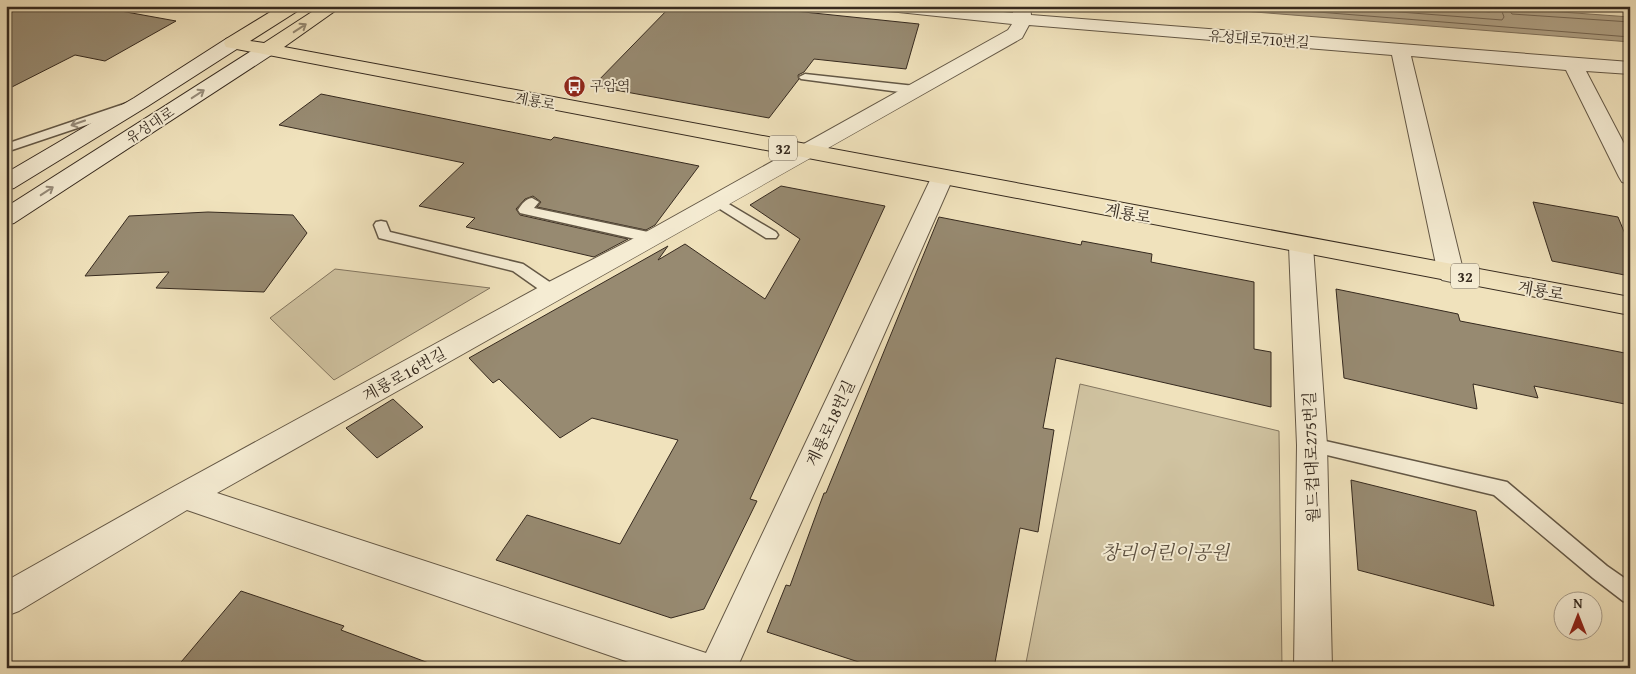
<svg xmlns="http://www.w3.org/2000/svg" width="1636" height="674" font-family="'Gentium Book Plus','Noto Serif KR',serif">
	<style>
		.green { fill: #d0c3a1; stroke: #837660 }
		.water { fill: #b1a387; stroke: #80735d }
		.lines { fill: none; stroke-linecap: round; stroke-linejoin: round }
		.shore { stroke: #746653; stroke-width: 1 }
		.building { fill: #978a71; stroke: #362a1f }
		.lane-casing { stroke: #645846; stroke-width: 3 }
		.street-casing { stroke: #645846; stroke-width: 2 }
		.secondary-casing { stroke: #362a1f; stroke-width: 2 }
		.primary-casing { stroke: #362a1f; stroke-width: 2 }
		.lane { fill: #f5ecd3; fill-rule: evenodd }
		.street { fill: #f5ecd3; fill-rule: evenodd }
		.secondary { fill: #f5ecd3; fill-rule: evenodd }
		.primary { fill: #f0e2bc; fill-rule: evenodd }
		.oneway { stroke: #93866e }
		.oneway2 { stroke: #968b79 }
		.labels { text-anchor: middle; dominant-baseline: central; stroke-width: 4; stroke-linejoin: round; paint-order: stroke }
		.far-street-label { font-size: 14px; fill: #362a1f; stroke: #f5ecd3 }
		.far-poi-label { font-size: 14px; fill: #362a1f; stroke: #f5ecd3; text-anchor: start }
		.shield { fill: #f5ecd3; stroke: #6f6455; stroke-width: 1 }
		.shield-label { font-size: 15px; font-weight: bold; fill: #362a1f }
		.street-label { font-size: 16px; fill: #362a1f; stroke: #f5ecd3 }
		.near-park-label { font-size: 19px; font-style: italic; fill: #5c5040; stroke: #f5ecd3 }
	</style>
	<rect width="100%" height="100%" fill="#f0e2bc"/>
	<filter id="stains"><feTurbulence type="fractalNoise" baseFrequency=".004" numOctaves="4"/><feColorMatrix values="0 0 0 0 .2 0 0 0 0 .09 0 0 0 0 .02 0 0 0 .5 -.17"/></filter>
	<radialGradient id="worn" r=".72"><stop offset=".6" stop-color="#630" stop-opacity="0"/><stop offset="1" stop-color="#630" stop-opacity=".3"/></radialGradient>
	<path class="green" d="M335 269 490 288 334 380 270 318Z
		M1080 384 1279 431 1282 668H1025Z"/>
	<path class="water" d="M1180 6H1479L1630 17V42Z"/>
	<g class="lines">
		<path class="shore" d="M1243 6 1630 37
			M1323 6 1502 20 1504 17 1500 6
			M1419 6 1490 12 1493 6
			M1506 6 1512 14 1630 22"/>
	</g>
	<path class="building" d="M6 6H93L176 21 105 61 75 55 6 90Z
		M671 6H746L919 24 906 69 814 59 804 72 798 75 799 79 769 118 593 86Z
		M321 94 551 140 554 137 699 166 655 225 646 230 537 207 541 202 533 196 525 199 516 209 520 215 628 239 594 257 466 227 475 218 419 206 464 163 279 125Z
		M781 186 885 206 750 499 757 501 704 609 671 618 496 560 527 515 620 544 678 440 592 418 560 438 499 379 493 383 469 358 668 246 658 260 685 244 765 299 800 239 750 205Z
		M1533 202 1618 217 1630 246V276L1552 261Z
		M208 212 293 215 307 233 264 292 156 288 169 272 85 276 129 216Z
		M939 217 1081 245 1082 241 1152 254 1151 262 1254 282V349L1271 352V407L1056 358 1043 428 1054 430 1038 532 1020 528 994 668H877L767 632 786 585 790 586 824 493H826Z
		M1336 289 1458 314 1460 321 1630 354V405L1534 386 1538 398 1473 384 1477 409 1344 378Z
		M393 399 423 427 377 458 346 428Z
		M1351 480 1476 511 1494 606 1358 570Z
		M241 591 344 626 341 630 434 665 433 668H176Z"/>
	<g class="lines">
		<defs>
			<path id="lane" d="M805 74 915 86 921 90 915 94 801 79 799 77Z
				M130 102 134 103 136 106 134 109 6 152V144Z
				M717 197 776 232 778 235 776 238H766L712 204 710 201 712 198Z
				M532 198 539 202 534 208 653 233 658 235 660 238 658 241 653 243 520 213 518 210C522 204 525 199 532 198Z
				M381 221 386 222 390 232 523 264 557 287 560 291 557 295 552 296 547 295 513 271 379 238 374 225 376 222Z
				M1312 438 1507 482 1607 566 1630 582V603L1623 601 1593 578 1494 495 1306 450 1303 445 1306 440Z"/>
			<path id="street" d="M880 6H943L1013 13 1012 6H1030L1031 15 1630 62V74L1586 71 1630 155V184L1622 182 1619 177 1566 70 1411 56 1464 274 1460 280 1451 282 1442 280 1438 274 1392 55 1029 25 1022 38C754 191 485 341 217 493L706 653 931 178 934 173 942 171 950 173 953 178 737 668H646L187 510 19 611 6 616V581L173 487 543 285 644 233 1008 30 1012 24 889 11 883 10Z
				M1301 238 1310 240 1313 246 1327 445 1332 668H1294L1297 445 1289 246 1292 240Z"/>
			<path id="secondary" d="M233 37 240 39 242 43 240 47 148 106 14 188 6 190V173L134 98 226 39Z
				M266 44 273 46 275 50 273 54 14 223 6 225V207L259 46Z"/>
			<path id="primary" d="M280 6H302L299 10 250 41 264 43 321 6H342L284 47 1630 297V315L226 47 224 43 226 39Z"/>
		</defs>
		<use href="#lane" class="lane-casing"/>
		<use href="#street" class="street-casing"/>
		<use href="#secondary" class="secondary-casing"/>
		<use href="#primary" class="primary-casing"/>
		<use href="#lane" class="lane"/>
		<use href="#street" class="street"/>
		<use href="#secondary" class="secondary"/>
		<use href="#primary" class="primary"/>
	</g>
	<defs><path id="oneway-shaft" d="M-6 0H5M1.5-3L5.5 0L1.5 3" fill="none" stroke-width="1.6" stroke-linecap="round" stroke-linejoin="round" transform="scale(1.25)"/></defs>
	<use class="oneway" href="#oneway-shaft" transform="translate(300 28) rotate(-33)"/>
	<g class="oneway2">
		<use href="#oneway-shaft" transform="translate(198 94) rotate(-33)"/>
		<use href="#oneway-shaft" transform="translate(78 123) rotate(161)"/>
		<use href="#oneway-shaft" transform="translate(47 191) rotate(-33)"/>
	</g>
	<defs>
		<symbol id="bus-disc" viewBox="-11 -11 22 22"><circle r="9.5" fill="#8f2418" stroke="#f5ecd3"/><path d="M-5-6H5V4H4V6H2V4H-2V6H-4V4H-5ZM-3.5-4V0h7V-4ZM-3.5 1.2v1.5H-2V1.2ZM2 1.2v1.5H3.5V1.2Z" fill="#fff"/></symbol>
	</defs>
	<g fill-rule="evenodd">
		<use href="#bus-disc" x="562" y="74" width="25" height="25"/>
	</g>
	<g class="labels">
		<g class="far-street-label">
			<text transform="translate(1259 39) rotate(4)">유성대로710번길</text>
			<text transform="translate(535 101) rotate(11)">계룡로</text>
			<text transform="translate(150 125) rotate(-33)">유성대로</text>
		</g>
		<g class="far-poi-label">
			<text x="590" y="86">구암역</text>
		</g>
		<g class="shield">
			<rect x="769" y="135.5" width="28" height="25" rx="4"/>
			<rect x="1451" y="263.5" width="28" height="25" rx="4"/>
		</g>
		<g class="shield-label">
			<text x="783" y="148">32</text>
			<text x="1465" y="276">32</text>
		</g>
		<g class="street-label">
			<text transform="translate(1128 213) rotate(11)">계룡로</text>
			<text transform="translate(1541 290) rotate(10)">계룡로</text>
			<text transform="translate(404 374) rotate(-29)">계룡로16번길</text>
			<text transform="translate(830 423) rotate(-65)">계룡로18번길</text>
			<text transform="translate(1311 457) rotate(-92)">월드컵대로275번길</text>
		</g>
		<g class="near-park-label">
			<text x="1165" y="552">창리어린이공원</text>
		</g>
	</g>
	<rect width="1636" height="674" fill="none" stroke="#f0e2bc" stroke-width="25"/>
	<rect x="8" y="8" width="1621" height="659" fill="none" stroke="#362a1f" stroke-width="2.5"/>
	<rect x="12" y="12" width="1611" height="649" fill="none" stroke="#362a1f"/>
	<g transform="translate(1578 616)"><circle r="24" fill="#f5ecd3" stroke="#a99e8b"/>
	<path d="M0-4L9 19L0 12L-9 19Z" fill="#8f2418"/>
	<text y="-8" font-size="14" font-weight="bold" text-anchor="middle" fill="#362a1f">N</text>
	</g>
	<rect width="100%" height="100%" filter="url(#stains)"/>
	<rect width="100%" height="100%" fill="url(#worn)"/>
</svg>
